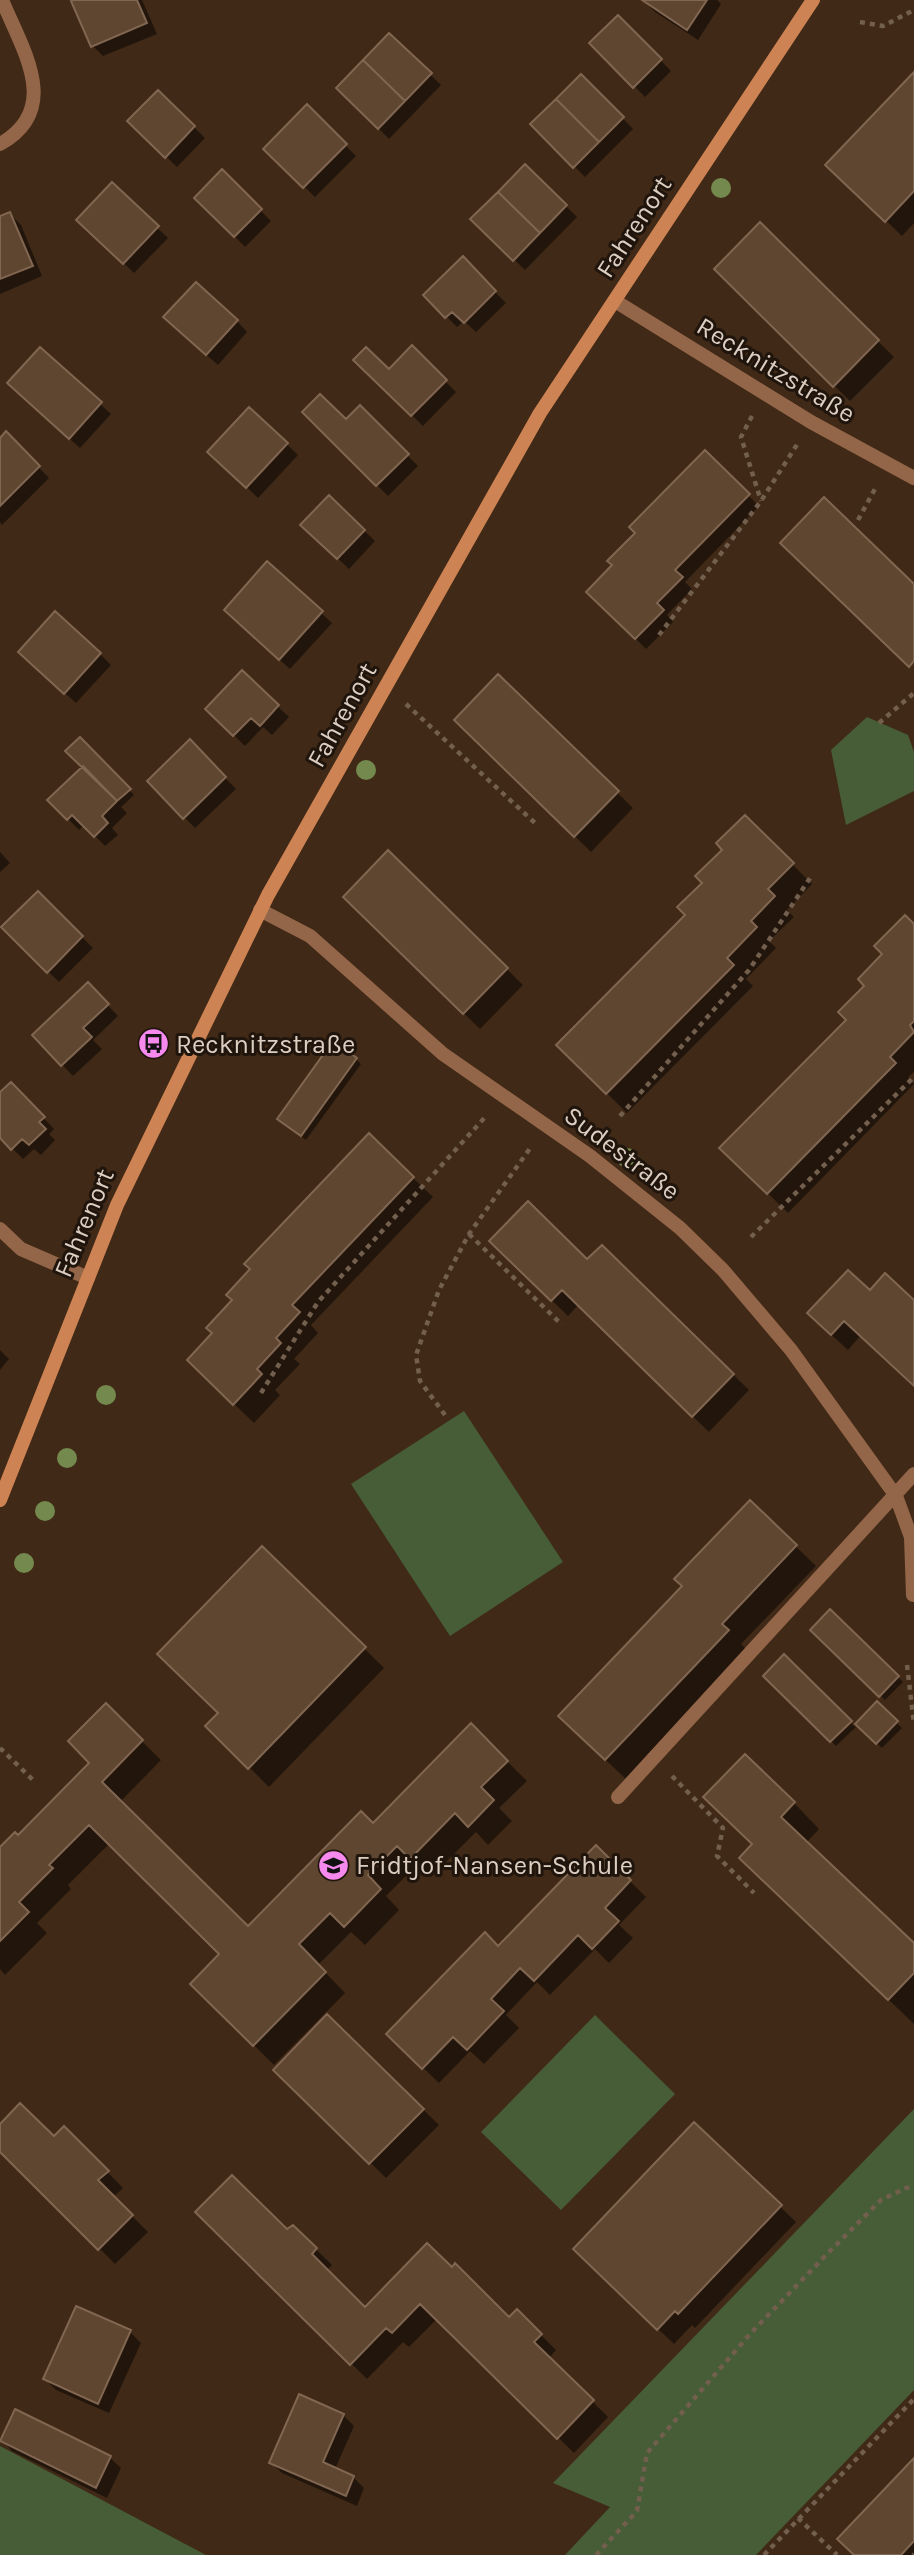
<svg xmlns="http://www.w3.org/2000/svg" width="914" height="2555" font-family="Karla,sans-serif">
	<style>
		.green { fill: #465d38 }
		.shadow { fill: #0007 }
		.building { fill: #5e4631; stroke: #816651; stroke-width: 2 }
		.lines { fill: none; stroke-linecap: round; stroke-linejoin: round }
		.path { stroke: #735f4e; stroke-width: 4.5; stroke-dasharray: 5 5; stroke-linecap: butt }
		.street { stroke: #946649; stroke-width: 14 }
		.secondary { stroke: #cd8353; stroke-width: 14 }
		.tree { fill: #74894e }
		.labels { text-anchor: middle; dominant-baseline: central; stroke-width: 6; stroke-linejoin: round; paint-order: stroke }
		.street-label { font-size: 26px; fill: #ddcec2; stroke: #1f150c }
		.poi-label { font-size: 26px; fill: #ddcec2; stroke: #1f150c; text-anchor: start }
	</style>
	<rect width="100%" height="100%" fill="#402916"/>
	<path class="green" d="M867 717 908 735 914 752V791L846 825 831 750Z
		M464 1411 563 1562 450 1636 351 1484Z
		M595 2015 675 2094 561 2210 481 2132Z
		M914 2109V2390L756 2555H565L610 2507 553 2483Z
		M0 2446 206 2555H0Z"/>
	<path class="shadow" d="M78 0H142L157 34 103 56 93 46Z
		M717 0 721 4 698 40 655 12 644 1Z
		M618 17 671 71 645 97 592 43Z
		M389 35 441 85 389 139 339 88Z
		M914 74V223L902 236 844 180Z
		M581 76 633 129 585 177 533 124Z
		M158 92 205 138 177 167 130 121Z
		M307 107 356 156 315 197 266 149Z
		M525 166 577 217 525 270 473 219Z
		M222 172 271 221 245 247 197 198Z
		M112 185 168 238 134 273 79 220Z
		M10 214 21 225 42 276 0 294V218Z
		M760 225 894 357 850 401 716 269Z
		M462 259 506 303 476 332 464 321 457 327 425 295Z
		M237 321 247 332 218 365 176 328Z
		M412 348 456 392 423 426 356 360 389 371Z
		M20 394 100 404 111 414 80 448Z
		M360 408 418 466 388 496 304 412 346 422Z
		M250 409 298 455 258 498 210 452Z
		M6 434 49 478 2 525 0 522V440Z
		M705 453 759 506 685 582 692 589 667 615 673 622 646 649 589 592 614 565 637 533Z
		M329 497 375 541 349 569 303 525Z
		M267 564 332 623 290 669 237 621Z
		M100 654 111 665 76 703 31 663Z
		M242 673 289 717 272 735 263 727 245 746 207 709Z
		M498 677 633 808 591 852 456 720Z
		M80 739 134 795 121 807 127 813 112 828 118 835 105 846 84 825 79 830 50 800 84 767Z
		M190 742 236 789 195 828 149 781Z
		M745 817 812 884 787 910 794 917 769 941 776 948 746 979 753 986 627 1113 558 1045 687 915Z
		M0 852 10 863 0 872Z
		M388 853 523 985 480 1029 345 897Z
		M38 893 93 948 59 982 3 927Z
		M914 927V1072L908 1077 914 1084 788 1213 722 1148 848 1020 866 986Z
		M88 984 118 1016 93 1040 102 1049 73 1076 34 1035Z
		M356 1059 361 1064 306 1140 284 1124Z
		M11 1084 54 1129 49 1134 55 1140 41 1155 34 1149 23 1159 0 1136V1095Z
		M413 1178 433 1197 311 1325 318 1333 294 1359 300 1364 275 1390 280 1395 254 1423 209 1380Z
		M491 1241 587 1262 602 1247 749 1390 709 1432 578 1305 568 1316Z
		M870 1293 914 1303V1384L861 1335 848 1350 825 1329Z
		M0 1350 9 1359 0 1370Z
		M750 1502 816 1566 741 1644 748 1651 626 1779 580 1736 684 1587Z
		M262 1548 384 1668 269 1787 208 1726 221 1713Z
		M830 1612 903 1682 885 1700 812 1630Z
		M784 1657 855 1727 877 1704 902 1728 882 1748 858 1725 836 1746 766 1676Z
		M106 1706 161 1760 120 1802 248 1928 373 1825 471 1726 527 1781 499 1808 512 1821 488 1845 476 1832 431 1877 418 1864 386 1896 399 1910 365 1945 351 1932 318 1965 345 1993 274 2065 192 1984 221 1954 110 1843 68 1885 71 1889 37 1923 47 1933 5 1975 0 1969V1850L18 1838 91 1763Z
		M794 1803 819 1829 806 1843 914 1946V2024L741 1858Z
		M596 1848 646 1897 619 1925 633 1938 609 1963 595 1949 550 1995 537 1982 506 2015 519 2028 484 2064 470 2051 439 2083 388 2034 498 1948Z
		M328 2016 439 2125 386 2178 276 2069Z
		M694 2124 796 2222 695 2328 692 2325 674 2344 591 2265Z
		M0 2126 54 2139 64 2128 123 2188 113 2197 148 2232 115 2264 0 2149Z
		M198 2212 287 2232 293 2227 332 2265 326 2271 365 2309 427 2245 509 2320 541 2335 556 2350 549 2358 608 2417 574 2453 437 2319 409 2347 403 2342 367 2379Z
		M77 2308 130 2332 141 2343 109 2413 56 2390 45 2379Z
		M16 2411 110 2458 121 2468 107 2498 12 2451 2 2440Z
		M343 2415 354 2426 335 2469 353 2477 364 2488 357 2506 282 2473 271 2463Z
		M914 2461V2555H856Z"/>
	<path class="building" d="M74 0H137L147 23 91 47 71 1Z
		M642 0H707L687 30Z
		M618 15 662 59 633 88 589 43Z
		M389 33 432 73 405 101 363 60Z
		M363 60 405 101 378 129 336 88Z
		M914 72V191L885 222 825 165Z
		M581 74 624 117 599 142 556 99Z
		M158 90 195 126 165 158 127 121Z
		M556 99 599 142 573 168 530 124Z
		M307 104 347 144 303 188 263 149Z
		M525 164 567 205 540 233 498 192Z
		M222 169 262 209 234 237 194 198Z
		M112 182 159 226 123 264 76 220Z
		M498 192 540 233 513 261 470 219Z
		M10 212 33 266 0 279V216Z
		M760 222 879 340 833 387 714 269Z
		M463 256 496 291 464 323 452 312 445 318 423 295Z
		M196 282 238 320 206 355 163 317Z
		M412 345 447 380 411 416 353 360 366 347 389 369Z
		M40 347 102 402 69 439 7 383Z
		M320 394 346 419 360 405 409 454 376 486 302 412Z
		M249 407 288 443 246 488 207 452Z
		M6 431 40 466 0 506V438Z
		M705 450 750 494 675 570 683 577 657 603 664 610 635 639 586 592 612 565 607 561 635 533 629 527Z
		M329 495 365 530 337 559 300 525Z
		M824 497 914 584V661L909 667 780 543Z
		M267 561 323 611 279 660 224 610Z
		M55 611 101 653 64 694 18 652Z
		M242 670 279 705 260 726 251 718 233 736 205 709Z
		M498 674 619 791 574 837 454 720Z
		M80 737 131 789 117 801 65 751Z
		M190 739 226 777 183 819 147 781Z
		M83 766 117 801 102 816 108 823 94 837 72 815 67 820 47 800Z
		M745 815 794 863 768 889 775 896 751 921 757 927 727 958 734 965 606 1094 556 1045 685 915 677 907 702 883 695 876 722 850 716 843Z
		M388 850 508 968 463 1014 343 897Z
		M38 891 83 936 47 973 1 927Z
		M905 915 914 924V1021L910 1025 914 1032 890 1057 896 1063 767 1194 719 1148 846 1020 838 1012 864 986 858 979 882 954 874 946Z
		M88 982 109 1004 83 1028 92 1037 61 1066 32 1035Z
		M333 1041 357 1058 301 1136 277 1119Z
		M11 1082 45 1117 39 1122 46 1129 29 1145 22 1139 11 1150 0 1138V1092Z
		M369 1133 414 1177 292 1305 300 1312 276 1338 281 1343 257 1369 262 1374 233 1405 187 1360 212 1333 206 1328 232 1300 226 1295 250 1269 244 1264Z
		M528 1201 587 1259 602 1245 734 1374 692 1417 562 1290 551 1301 489 1241Z
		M848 1270 870 1290 885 1273 914 1300V1386L844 1321 831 1335 807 1313Z
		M750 1500 797 1545 722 1624 729 1630 605 1760 558 1716 682 1586 674 1579Z
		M262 1546 366 1647 248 1769 205 1726 218 1713 157 1654Z
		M830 1609 899 1676 879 1697 810 1630Z
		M784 1654 852 1721 830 1742 763 1676Z
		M877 1701 898 1721 876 1744 855 1724Z
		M106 1703 143 1740 102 1782 248 1926 361 1811 373 1823 471 1723 508 1761 481 1787 494 1800 468 1827 455 1813 410 1859 397 1846 368 1875 381 1889 344 1927 330 1913 299 1944 326 1972 253 2046 190 1984 219 1954 89 1825 49 1865 53 1868 19 1902 29 1912 0 1941V1847L15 1832 18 1835 89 1763 68 1741Z
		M745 1754 795 1802 781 1817 914 1943V1973L888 2000 739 1858 752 1844 703 1797Z
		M596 1845 631 1880 605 1908 619 1921 592 1949 578 1935 534 1981 520 1968 491 1999 504 2011 467 2050 453 2037 422 2069 386 2034 485 1932 498 1946Z
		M327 2014 424 2109 369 2164 273 2070Z
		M20 2103 54 2136 64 2126 109 2171 98 2180 133 2215 98 2250 0 2152V2124Z
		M694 2122 782 2205 678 2314 675 2311 657 2330 573 2249Z
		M232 2175 287 2229 293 2225 317 2248 312 2254 365 2307 427 2243 452 2267 455 2263 509 2317 517 2309 542 2334 534 2342 594 2400 557 2439 420 2304 392 2333 386 2328 350 2365 195 2212Z
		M76 2306 131 2330 98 2404 43 2379Z
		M299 2394 344 2414 323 2462 354 2476 346 2496 269 2463Z
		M15 2409 111 2456 96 2488 0 2441Z
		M914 2458V2541L901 2555H854L837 2539Z"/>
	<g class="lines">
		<path class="path" d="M860 22 883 26 914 10
			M752 416 741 437 761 501
			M858 520 876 487
			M659 635 761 501 798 443
			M406 704 535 823
			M879 723 914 693
			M620 1116 749 970 812 875
			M469 1234 562 1325
			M751 1237 914 1077
			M261 1393 318 1302 487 1115
			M445 1415 420 1381 416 1355 439 1290 469 1234 531 1147
			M907 1665 914 1724
			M0 1748 33 1780
			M672 1776 723 1828 717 1856 754 1893
			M798 2518 837 2555
			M596 2555 637 2511 647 2453 750 2334 829 2252 881 2200 906 2188 914 2187
			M764 2555 914 2399
			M913 2555 914 2554"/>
		<path class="street" d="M0 144C63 109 22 49 2 0
			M615 301 811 422 914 478
			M260 910 310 936 443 1054 590 1156 680 1228 723 1270 791 1350 896 1496 911 1537 913 1595
			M0 1229 21 1249 88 1278
			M618 1797 914 1474"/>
		<path class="secondary" d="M0 1500 117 1205 268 895 540 413 813 0"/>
	</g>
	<g class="tree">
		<circle cx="721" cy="188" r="10"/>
		<circle cx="366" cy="770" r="10"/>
		<circle cx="627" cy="1158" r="10"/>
		<circle cx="106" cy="1395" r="10"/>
		<circle cx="67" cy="1458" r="10"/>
		<circle cx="45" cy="1511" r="10"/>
		<circle cx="24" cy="1563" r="10"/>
	</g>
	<defs>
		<symbol id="bus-disc" viewBox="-11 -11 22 22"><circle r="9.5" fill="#f689ee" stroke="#1f150c"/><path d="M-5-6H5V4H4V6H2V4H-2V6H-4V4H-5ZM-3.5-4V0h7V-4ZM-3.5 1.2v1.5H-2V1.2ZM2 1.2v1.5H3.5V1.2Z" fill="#111"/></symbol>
		<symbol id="school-disc" viewBox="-11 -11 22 22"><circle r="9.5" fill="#f689ee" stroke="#1f150c"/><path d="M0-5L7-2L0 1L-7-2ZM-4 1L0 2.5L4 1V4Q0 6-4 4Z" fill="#111"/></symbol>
	</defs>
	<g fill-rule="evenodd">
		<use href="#bus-disc" x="136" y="1026" width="35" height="35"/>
		<use href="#school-disc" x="316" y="1848" width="35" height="35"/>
	</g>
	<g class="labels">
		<g class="street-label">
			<text transform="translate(634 227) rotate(-57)">Fahrenort</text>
			<text transform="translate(776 370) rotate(31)">Recknitzstraße</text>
			<text transform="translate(342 715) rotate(-61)">Fahrenort</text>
			<text transform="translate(622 1153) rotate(37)">Sudestraße</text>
			<text transform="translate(84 1223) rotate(-67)">Fahrenort</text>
		</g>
		<g class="poi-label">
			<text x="176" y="1044">Recknitzstraße</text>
			<text x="356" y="1865">Fridtjof-Nansen-Schule</text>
		</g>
	</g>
</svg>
